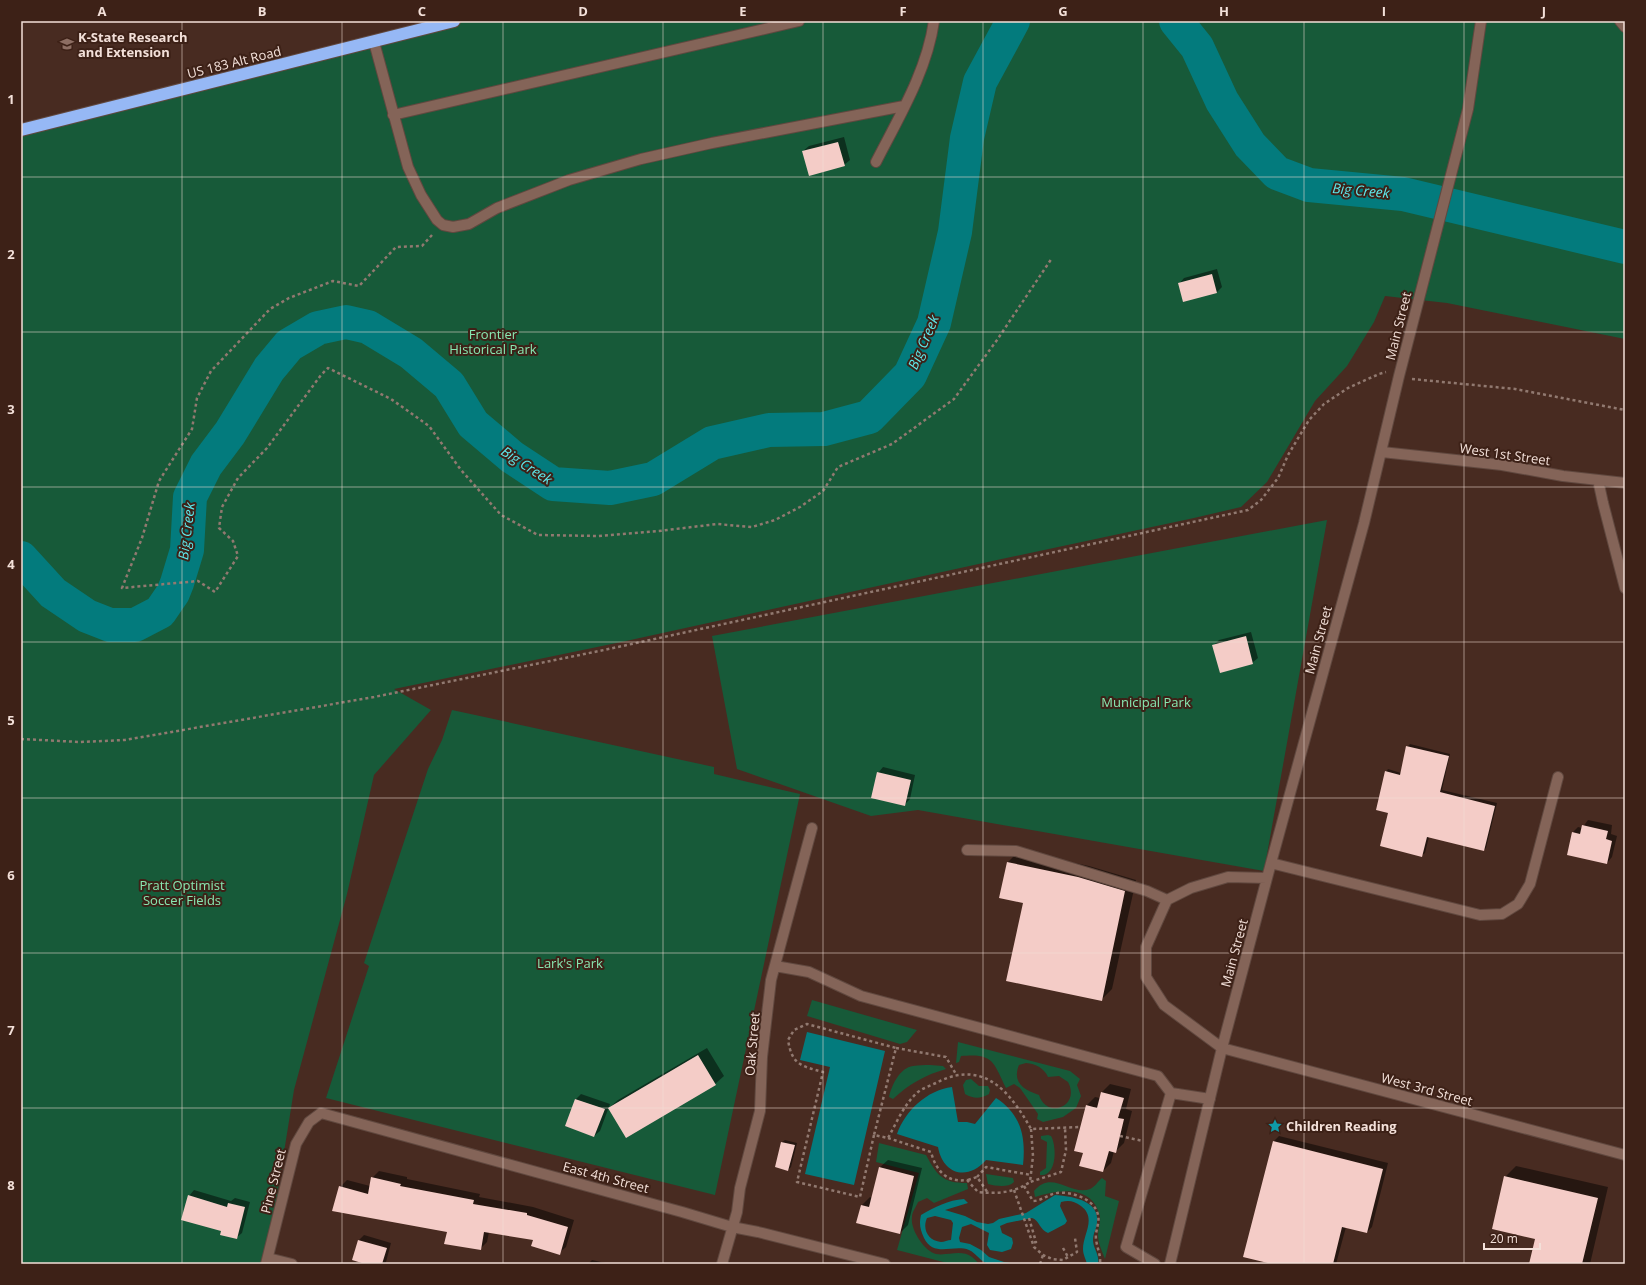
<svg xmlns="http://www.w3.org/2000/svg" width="1646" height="1285" font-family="'Open Sans',sans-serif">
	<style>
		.green { fill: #175a39; fill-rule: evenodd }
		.water { fill: #037b7d; fill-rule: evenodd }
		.shadow { fill: #0007 }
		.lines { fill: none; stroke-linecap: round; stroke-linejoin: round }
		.river { stroke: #037b7d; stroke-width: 34 }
		.building { fill: #f4ccc7 }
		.minor-casing { stroke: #60483f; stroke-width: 12 }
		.highway-casing { stroke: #60483f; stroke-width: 14 }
		.path { stroke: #917970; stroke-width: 2.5; stroke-dasharray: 3 3; stroke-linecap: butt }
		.minor { stroke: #846458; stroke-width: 10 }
		.highway { stroke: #96b8f5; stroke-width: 12 }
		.grid { fill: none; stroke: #f3e0d9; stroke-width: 1; stroke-opacity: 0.55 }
		.labels { text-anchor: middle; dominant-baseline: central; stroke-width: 4; stroke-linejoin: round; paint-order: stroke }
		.poi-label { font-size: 13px; font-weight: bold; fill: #f3e0d9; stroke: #3d2117; text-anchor: start }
		.street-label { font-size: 13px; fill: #f3e0d9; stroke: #3d2117 }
		.park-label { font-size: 13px; fill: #88e7b1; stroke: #3d2117 }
		.water-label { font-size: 14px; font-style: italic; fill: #5feaed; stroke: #3d2117 }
		.neatline { fill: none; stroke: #f3e0d9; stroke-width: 1.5 }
		.grid-label { font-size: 13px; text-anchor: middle; font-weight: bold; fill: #f3e0d9 }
	</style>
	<rect width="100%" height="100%" fill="#482b21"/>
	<path class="green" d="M454 21H1625V339L1447 303 1385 296 1374 322 1347 366 1315 401 1267 482 1241 507 1194 518 997 560 626 641 394 689 431 710 374 775 347 894 294 1090 266 1264H21V129Z
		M1327 520 1264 871 918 810 871 816 737 769 712 636Z
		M452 710 714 767V774L800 794 715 1195 326 1098 369 966 364 963 428 769 442 740Z
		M812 1000 917 1030 907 1042 900 1044 807 1016Z
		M958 1042 1070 1071 1080 1079 1077 1085 1081 1096 1076 1108 1063 1117 1043 1122 1037 1119 1038 1114 1020 1088 1014 1084 1006 1088C993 1062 994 1053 961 1056L959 1062 956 1063ZM1026 1063C1036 1064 1044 1068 1048 1077L1059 1076 1068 1082C1081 1106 1047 1120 1039 1095 1023 1090 1012 1082 1019 1065Z
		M930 1065 943 1066 946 1069C925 1075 909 1084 893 1099L889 1097C892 1084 900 1068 913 1066 919 1065 924 1065 930 1065Z
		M971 1079 979 1086H988L990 1090 989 1094C980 1099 974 1099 965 1094L963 1085 966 1080Z
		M1048 1135 1051 1136C1057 1146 1057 1177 1040 1175V1172L1046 1168 1047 1142 1041 1139V1136Z
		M879 1143 926 1155C937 1175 942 1183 967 1183L968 1189 934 1203 927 1198 918 1202C916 1207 912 1212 912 1217 910 1229 924 1251 936 1254 948 1256 961 1249 972 1257 975 1259 977 1262 979 1264H951L897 1250 919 1173 876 1162Z
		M986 1174 1013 1178 1014 1182C1008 1188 996 1186 988 1184Z
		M1102 1178 1106 1181 1105 1196 1119 1201 1105 1259C1102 1251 1098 1243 1098 1235 1098 1227 1102 1220 1099 1213 1090 1184 1057 1190 1035 1197L1034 1191C1052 1169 1070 1196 1090 1189 1095 1187 1098 1181 1102 1178Z"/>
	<path class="water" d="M807 1032 885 1051 854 1185 805 1174 830 1067 800 1060Z
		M952 1087 958 1122H967L975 1124 996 1098C1021 1114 1026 1137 1023 1165L986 1160C968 1181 943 1175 938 1147L897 1134C905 1111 927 1090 952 1087Z
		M1055 1195C1070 1196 1100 1200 1097 1222 1097 1228 1093 1233 1093 1240 1093 1248 1100 1255 1098 1264H1087C1086 1259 1083 1255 1083 1249 1083 1234 1097 1218 1081 1206 1074 1201 1069 1200 1061 1202L1060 1206 1067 1221 1065 1224 1048 1233C1040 1230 1039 1220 1032 1218L1007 1223 1000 1226 1002 1233 1012 1238 1013 1243 1011 1249 1002 1252 990 1250 987 1245 989 1233 971 1224 962 1227 959 1238 960 1242 970 1244 981 1250 989 1257 1004 1262 1017 1264C1010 1264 992 1266 986 1263 979 1260 976 1253 969 1250 953 1244 934 1258 924 1238 920 1229 919 1224 921 1215 935 1207 948 1200 964 1199L968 1203 945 1210 965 1216 977 1222 988 1224 993 1223 999 1219 1026 1213ZM935 1216 951 1220 953 1223 951 1240C948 1240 944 1242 941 1242 928 1241 922 1229 927 1218Z"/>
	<path class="shadow" d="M844 137 850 160 844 165 803 151 809 146Z
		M1217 269 1222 287 1217 292 1179 284 1184 278Z
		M1251 632 1258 658 1252 663 1214 645 1219 640Z
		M1410 744 1450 754 1442 790 1497 803 1486 848 1484 850 1429 837 1425 853 1422 855 1389 812 1386 772 1388 769 1401 773 1407 747Z
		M883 767 915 775 910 799 904 805 878 773Z
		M1588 820 1612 825 1611 834 1617 836 1612 857 1607 863 1573 832 1578 827 1582 828Z
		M1019 851 1089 866 1136 880 1112 989 1101 1000 1024 902 1000 897 1008 862Z
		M707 1048 724 1076 715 1084 609 1108 618 1100Z
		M1110 1084 1131 1089 1126 1109 1132 1111 1124 1143 1116 1151H1114L1111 1163 1103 1171 1084 1152 1087 1105 1095 1097 1100 1098 1102 1092Z
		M581 1094 610 1104 600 1131 594 1136 566 1126 576 1099Z
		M1279 1136 1388 1163 1372 1227 1367 1232 1346 1227 1336 1264H1276L1273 1142Z
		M785 1140 797 1143 791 1167 788 1170 782 1142Z
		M888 1160 922 1168 908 1225 900 1233 862 1205 870 1197 872 1198 879 1168Z
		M1516 1166 1608 1187 1590 1264H1530L1536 1239 1505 1177Z
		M379 1171 407 1177V1179L480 1194 479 1197 533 1207 574 1220 566 1247 559 1253 535 1239 489 1232 487 1242 480 1249 448 1231 340 1187 347 1180 370 1186 372 1178Z
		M194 1190 231 1201 235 1198 250 1202 242 1233 236 1238 189 1196Z
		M364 1235 391 1243 386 1262 384 1264H369L358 1241Z
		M592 1260 610 1264H588Z"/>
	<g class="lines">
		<path class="river" d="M1176 21 1197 47 1222 101 1250 145 1277 173 1309 185 1403 194 1625 247
			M21 558 53 593 87 616 110 625H135L160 612 173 593 177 583 187 550 190 497 206 465 230 433 269 369 289 345 318 328 346 322 368 327 411 353 449 385 473 424 512 457 553 484 610 488 653 479 712 443 769 430 824 429 869 417 910 375 934 323 955 232 967 138 980 82 1013 21"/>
	</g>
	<path class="building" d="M838 142 845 166 809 176 802 151Z
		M1212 274 1217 293 1183 302 1178 283Z
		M1246 636 1253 664 1220 673 1212 645Z
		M1406 746 1449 756 1440 792 1495 806 1484 851 1427 837 1422 857 1380 846 1388 813 1376 810 1385 771 1400 775Z
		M877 772 911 780 905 806 871 798Z
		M1582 825 1608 831 1606 839 1612 841 1607 864 1567 855 1572 832 1580 834Z
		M1007 862 1078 877 1125 891 1102 1001 1006 981 1023 903 999 898Z
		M698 1055 716 1085 626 1138 608 1108Z
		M1101 1092 1124 1098 1118 1118 1124 1119 1116 1153 1109 1151 1103 1172 1079 1166 1083 1153 1074 1151 1086 1105 1097 1108Z
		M575 1099 605 1109 594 1137 565 1126Z
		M1273 1141 1383 1169 1367 1233 1342 1227 1333 1264H1272L1243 1257Z
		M781 1142 795 1145 788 1171 775 1167Z
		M879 1167 914 1176 900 1234 856 1223 861 1205 869 1207Z
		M1504 1176 1598 1198 1582 1264H1529L1535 1239 1492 1229Z
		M371 1177 401 1184 400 1186 474 1200 473 1204 527 1213V1215L568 1227 560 1255 531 1246 533 1240 484 1232 481 1250 444 1244 447 1232 332 1211 339 1186 368 1194Z
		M188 1195 227 1207 228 1203 245 1207 237 1239 220 1235 221 1231 181 1220Z
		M358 1240 387 1248 382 1264H365L352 1260Z"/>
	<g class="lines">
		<defs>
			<path id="minor" d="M1620 21 1625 27
				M374 42 408 167 421 195 437 220 443 225 453 227 469 224 497 208 569 180 641 159 712 143 904 106
				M393 115 799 21
				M876 162C899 117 927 71 934 21
				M1382 452 1502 465 1563 476 1625 483
				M1598 480 1603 503 1625 588
				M967 850 1016 851 1147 891 1167 900 1191 888 1228 877 1267 878
				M1271 863 1480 915 1502 914 1518 904 1530 884 1558 777
				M1167 900 1146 947V977L1164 1005 1222 1048 1625 1155
				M775 966 809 972 861 996 1158 1076 1171 1093 1210 1099
				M268 1258 292 1264
				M266 1264 296 1144 309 1122 321 1113 682 1212 732 1227 758 1232 885 1264
				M722 1264 737 1212 740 1188 760 1111 762 1057 771 980 812 828
				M1155 1264 1126 1247 1171 1093
				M1170 1264 1222 1048 1271 863 1364 523 1399 376 1468 109 1481 21"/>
			<path id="highway" d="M21 130 454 21"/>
		</defs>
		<use href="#minor" class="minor-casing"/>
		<use href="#highway" class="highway-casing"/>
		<path class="path" d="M432 235 422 246 396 247 359 286 333 281 289 298 270 309 211 371 197 398 192 429 159 481 142 538 122 588 198 581 215 592 238 556 233 541 219 528 222 507 238 478 267 448 321 375 328 368 391 399 429 426 461 470 501 515 538 535 598 536 659 531 717 524 752 527 775 520 800 507 823 491 838 467 892 444 954 399 997 340 1052 258
			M1412 379 1515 389 1625 410
			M21 739 80 742 125 740 374 697 604 650 1248 510 1261 500 1278 478 1288 455 1309 420 1324 404 1348 388 1379 374 1386 372
			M896 1048 946 1057 957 1076
			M1031 1129 1033 1156 1030 1182 1061 1172 1066 1150 1065 1128
			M874 1135 860 1197 797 1182 823 1072C801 1066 792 1065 788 1040L794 1030 807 1024 896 1048 874 1135 888 1138C897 1122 904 1104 918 1092 924 1087 933 1085 940 1081 985 1060 1011 1093 1031 1129L1080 1127
			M1120 1136 1143 1141
			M888 1138 931 1152C936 1171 947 1183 967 1180L978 1192C997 1194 1014 1193 1030 1182
			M977 1177 986 1167 1031 1175
			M968 1180 977 1177 988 1193
			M1024 1186 1033 1201C1042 1201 1048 1194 1057 1193 1071 1191 1095 1199 1098 1215 1100 1223 1095 1231 1096 1239 1097 1248 1101 1255 1100 1264
			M1014 1190 1034 1247 1043 1255 1052 1259 1063 1260 1077 1252 1075 1238
			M1029 1218 1036 1242 1032 1243
			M1063 1248 1068 1257
			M1040 1264 1043 1255"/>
		<use href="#minor" class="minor"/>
		<use href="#highway" class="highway"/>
	</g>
	<path class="grid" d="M182 21V1264M342 21V1264M503 21V1264M663 21V1264M823 21V1264M983 21V1264M1143 21V1264M1304 21V1264M1464 21V1264M21 177H1625M21 332H1625M21 487H1625M21 642H1625M21 798H1625M21 953H1625M21 1108H1625"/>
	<defs>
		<symbol id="university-bare" viewBox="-9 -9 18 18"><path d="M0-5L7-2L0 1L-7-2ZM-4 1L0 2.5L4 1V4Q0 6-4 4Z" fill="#8d6e63" stroke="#3d2117" stroke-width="2.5" paint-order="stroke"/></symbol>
		<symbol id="sight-bare" viewBox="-9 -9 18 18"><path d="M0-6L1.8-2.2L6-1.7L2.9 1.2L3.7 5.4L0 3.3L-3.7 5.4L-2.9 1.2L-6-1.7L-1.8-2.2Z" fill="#0f9aa8" stroke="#3d2117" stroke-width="2.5" paint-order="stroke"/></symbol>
	</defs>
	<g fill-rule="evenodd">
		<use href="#university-bare" x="57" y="34" width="20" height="20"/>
		<use href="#sight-bare" x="1265" y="1116" width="20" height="20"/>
	</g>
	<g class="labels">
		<g class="poi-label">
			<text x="78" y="37">K-State Research<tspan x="78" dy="15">and Extension</tspan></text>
			<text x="1286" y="1126">Children Reading</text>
		</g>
		<g class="street-label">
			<text transform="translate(234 62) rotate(-14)">US 183 Alt Road</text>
			<text transform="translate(1398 326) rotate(-76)">Main Street</text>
			<text transform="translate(1505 454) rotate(8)">West 1st Street</text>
			<text transform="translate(1318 640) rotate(-75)">Main Street</text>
			<text transform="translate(1234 953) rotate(-75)">Main Street</text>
			<text transform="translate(752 1044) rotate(-85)">Oak Street</text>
			<text transform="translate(1427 1089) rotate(15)">West 3rd Street</text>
			<text transform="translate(606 1177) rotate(15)">East 4th Street</text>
			<text transform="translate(273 1181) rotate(-76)">Pine Street</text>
		</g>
		<g class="park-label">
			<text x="493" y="334">Frontier<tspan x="493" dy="15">Historical Park</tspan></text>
			<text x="1146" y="702">Municipal Park</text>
			<text x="182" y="885">Pratt Optimist<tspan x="182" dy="15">Soccer Fields</tspan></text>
			<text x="570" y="963">Lark's Park</text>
		</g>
		<g class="water-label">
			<text transform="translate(1361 190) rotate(5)">Big Creek</text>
			<text transform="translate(923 342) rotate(-67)">Big Creek</text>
			<text transform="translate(527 465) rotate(33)">Big Creek</text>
			<text transform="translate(186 531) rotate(-83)">Big Creek</text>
		</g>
	</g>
	<rect width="1646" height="1285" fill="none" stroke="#3d2117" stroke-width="44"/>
	<path d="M1484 1243v6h56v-6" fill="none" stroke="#f3e0d9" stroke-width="2"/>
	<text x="1490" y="1243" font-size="12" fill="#f3e0d9" stroke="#3d2117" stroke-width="3" paint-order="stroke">20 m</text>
	<rect x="22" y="22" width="1602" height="1241" class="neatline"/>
	<g class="grid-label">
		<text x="102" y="16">A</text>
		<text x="262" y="16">B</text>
		<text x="422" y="16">C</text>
		<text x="583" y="16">D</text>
		<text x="743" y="16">E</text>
		<text x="903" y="16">F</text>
		<text x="1063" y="16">G</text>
		<text x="1224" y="16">H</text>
		<text x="1384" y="16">I</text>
		<text x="1544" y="16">J</text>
		<text x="11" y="104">1</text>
		<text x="11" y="259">2</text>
		<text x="11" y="414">3</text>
		<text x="11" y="569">4</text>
		<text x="11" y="725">5</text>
		<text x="11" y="880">6</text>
		<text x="11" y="1035">7</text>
		<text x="11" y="1190">8</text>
	</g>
</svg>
